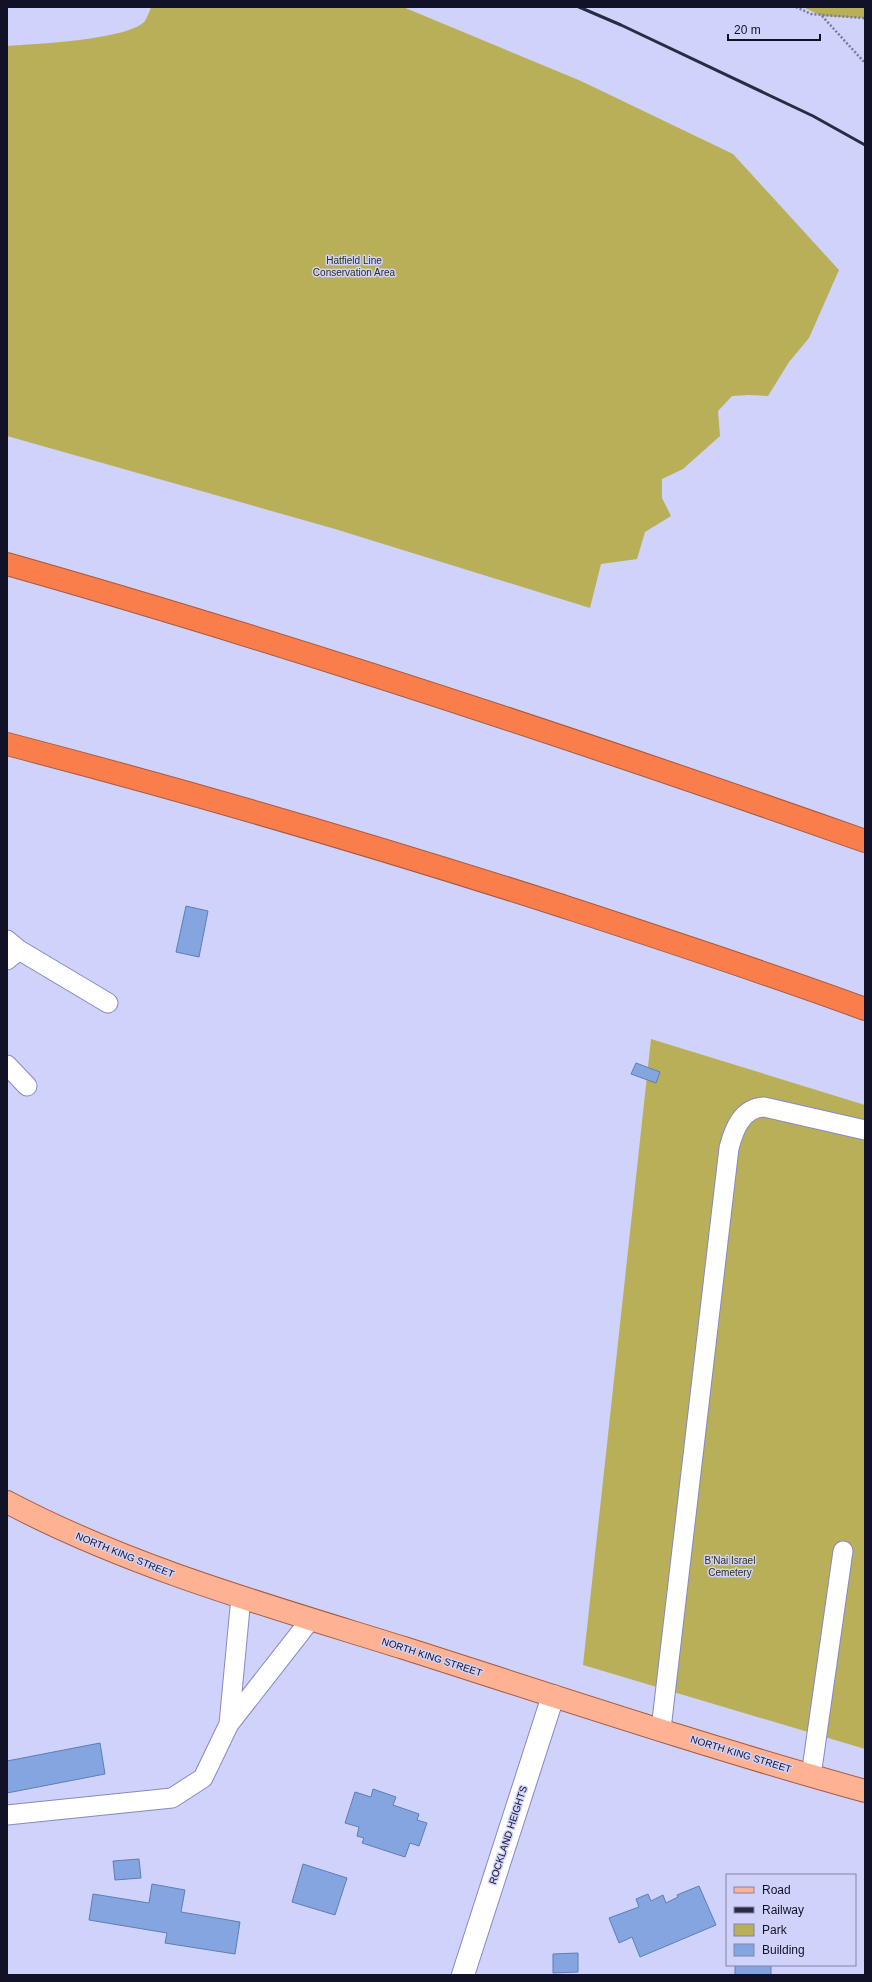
<svg xmlns="http://www.w3.org/2000/svg" width="872" height="1982" font-family="Arial,sans-serif">
	<style>
		.green { fill: #baaf59 }
		.building { fill: #84a5e0; stroke: #5e7db6 }
		.lines { fill: none; stroke-linecap: round; stroke-linejoin: round }
		.lane-casing { stroke: #8688c7; stroke-width: 21 }
		.street-casing { stroke: #8688c7; stroke-width: 24 }
		.primary-casing { stroke: #a8583f; stroke-width: 24 }
		.highway-casing { stroke: #a8583f; stroke-width: 24 }
		.path { stroke: #797b9b; stroke-width: 2.5; stroke-dasharray: 2 2; stroke-linecap: butt }
		.lane { stroke: #fff; stroke-width: 19 }
		.street { stroke: #fff; stroke-width: 22 }
		.primary { stroke: #fcb293; stroke-width: 22 }
		.highway { stroke: #fa7e4b; stroke-width: 22 }
		.rail { stroke: #292a43; stroke-width: 3 }
		.labels { text-anchor: middle; dominant-baseline: central; stroke-width: 3; stroke-linejoin: round; paint-order: stroke }
		.park-label { font-size: 10px; fill: #312e18; stroke: #cfd2fa }
		.street-label { font-size: 10px; fill: #111128; stroke: #cfd2fa }
	</style>
	<rect width="100%" height="100%" fill="#cfd2fa"/>
	<path class="green" d="M151 7H403L581 81 733 154 839 270 809 338 789 362 768 396 749 395 732 396 718 411 720 436 683 469 662 479V498L671 516 645 532 637 559 601 564 590 608 335 529 7 436V46C34 44 128 40 145 21 147 17 150 11 151 7Z
		M803 7H865V21L862 18 822 16Z
		M651 1039 865 1105V1749L583 1665Z"/>
	<path class="building" d="M186 906 208 911 199 957 176 952Z
		M636 1063 660 1072 656 1083 631 1074Z
		M100 1743 105 1774 7 1793V1761Z
		M373 1789 396 1797 393 1805 419 1814 417 1820 427 1823 419 1846 410 1843 405 1857 362 1843 364 1838 357 1836 359 1827 345 1823 355 1792 371 1797Z
		M139 1859 141 1878 115 1880 113 1861Z
		M303 1864 347 1878 335 1915 292 1902Z
		M152 1884 185 1890 181 1912 240 1922 235 1954 165 1943 167 1933 89 1920 93 1894 149 1903Z
		M699 1886 716 1925 640 1957 632 1937 619 1943 609 1918 639 1907 636 1899 648 1894 651 1901 663 1895 666 1903 678 1897 677 1895Z
		M578 1953V1972L553 1973V1954Z
		M735 1965H771V1975H735Z"/>
	<g class="lines">
		<defs>
			<path id="lane" d="M7 940 19 950 7 960
				M19 950 108 1003
				M7 1065 27 1086
				M229 1724 241 1597
				M661 1729 729 1148C734 1129 742 1108 764 1107L865 1130
				M811 1776 843 1551
				M7 1815 172 1798 203 1778 229 1724 311 1619"/>
			<path id="street" d="M463 1975 553 1696"/>
			<path id="primary" d="M7 1502C132 1568 269 1606 404 1648 557 1697 710 1748 865 1791"/>
			<path id="highway" d="M7 564C296 646 581 741 865 841
				M7 744C191 792 372 845 553 903 657 937 762 971 865 1009"/>
		</defs>
		<use href="#lane" class="lane-casing"/>
		<use href="#street" class="street-casing"/>
		<use href="#primary" class="primary-casing"/>
		<use href="#highway" class="highway-casing"/>
		<path class="path" d="M796 7 811 14 863 18 865 16
			M822 16 865 63"/>
		<use href="#lane" class="lane"/>
		<use href="#street" class="street"/>
		<use href="#primary" class="primary"/>
		<use href="#highway" class="highway"/>
		<path class="rail" d="M579 7 621 25 813 116 865 145"/>
	</g>
	<g class="labels">
		<g class="park-label">
			<text x="354" y="260">Hatfield Line<tspan x="354" dy="12">Conservation Area</tspan></text>
			<text x="730" y="1560">B'Nai Israel<tspan x="730" dy="12">Cemetery</tspan></text>
		</g>
		<g class="street-label">
			<text transform="translate(125 1555) rotate(22)">NORTH KING STREET</text>
			<text transform="translate(432 1657) rotate(18)">NORTH KING STREET</text>
			<text transform="translate(741 1754) rotate(17)">NORTH KING STREET</text>
			<text transform="translate(508 1835) rotate(-72)">ROCKLAND HEIGHTS</text>
		</g>
	</g>
	<rect width="872" height="1982" fill="none" stroke="#111128" stroke-width="16"/>
	<rect x="726" y="1874" width="130" height="92" fill="#cfd2fa" stroke="#8385a6"/>
	<rect x="734" y="1887" width="20" height="6" fill="#fcb293" stroke="#8385a6"/>
	<text x="762" y="1894" font-size="12" fill="#111128">Road</text>
	<rect x="734" y="1907" width="20" height="6" fill="#292a43" stroke="#8385a6"/>
	<text x="762" y="1914" font-size="12" fill="#111128">Railway</text>
	<rect x="734" y="1924" width="20" height="12" fill="#baaf59" stroke="#8385a6"/>
	<text x="762" y="1934" font-size="12" fill="#111128">Park</text>
	<rect x="734" y="1944" width="20" height="12" fill="#84a5e0" stroke="#8385a6"/>
	<text x="762" y="1954" font-size="12" fill="#111128">Building</text>
	<path d="M728 34v6h92v-6" fill="none" stroke="#111128" stroke-width="2"/>
	<text x="734" y="34" font-size="12" fill="#111128" stroke="#cfd2fa" stroke-width="3" paint-order="stroke">20 m</text>
</svg>
